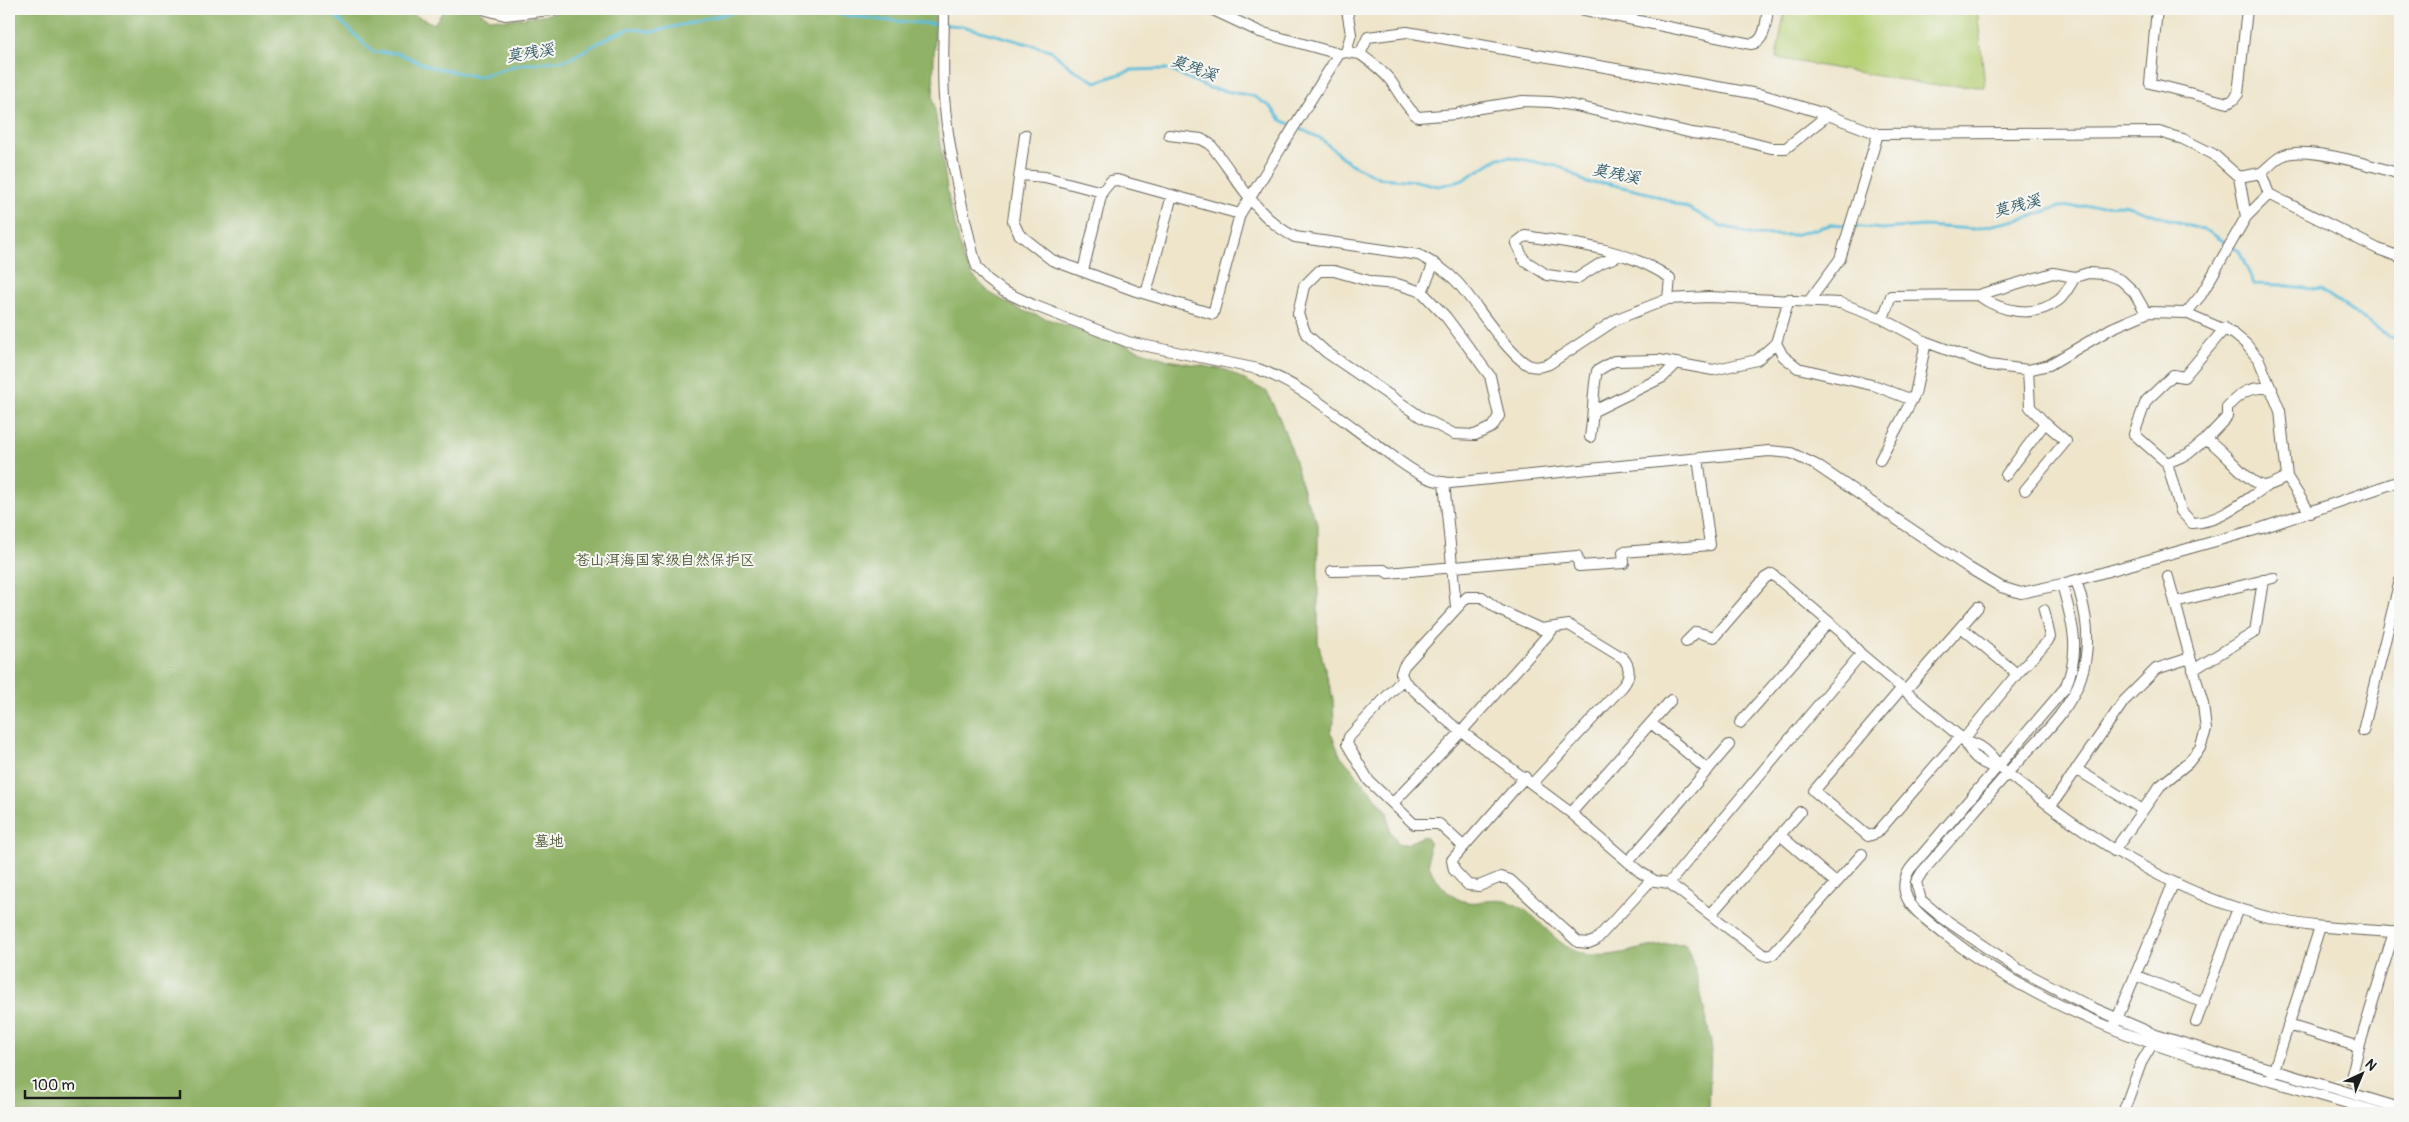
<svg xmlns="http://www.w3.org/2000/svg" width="2409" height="1122" font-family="Pangolin,'LXGW WenKai TC',sans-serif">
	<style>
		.green { fill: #b5d075; stroke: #687648 }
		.forest { fill: #90b266; stroke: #566741 }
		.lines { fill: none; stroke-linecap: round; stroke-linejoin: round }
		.stream { stroke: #5bbdda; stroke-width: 3 }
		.minor-casing { stroke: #666259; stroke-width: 12 }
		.minor { stroke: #fff; stroke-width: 10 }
		.labels { text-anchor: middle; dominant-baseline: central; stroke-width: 4; stroke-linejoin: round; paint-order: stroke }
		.park-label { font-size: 15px; fill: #525b3b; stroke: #f6f6f2 }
		.water-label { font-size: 16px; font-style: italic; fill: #355c68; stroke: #f6f6f2 }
	</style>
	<rect width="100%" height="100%" fill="#f6f6f2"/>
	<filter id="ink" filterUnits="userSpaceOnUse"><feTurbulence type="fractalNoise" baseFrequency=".02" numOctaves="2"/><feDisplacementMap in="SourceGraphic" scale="10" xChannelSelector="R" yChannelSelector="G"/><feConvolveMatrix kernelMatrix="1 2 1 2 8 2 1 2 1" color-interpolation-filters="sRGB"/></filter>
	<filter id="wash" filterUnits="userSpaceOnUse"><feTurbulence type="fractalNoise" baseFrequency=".0096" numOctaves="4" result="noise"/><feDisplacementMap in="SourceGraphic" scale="20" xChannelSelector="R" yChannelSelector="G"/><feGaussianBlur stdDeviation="1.12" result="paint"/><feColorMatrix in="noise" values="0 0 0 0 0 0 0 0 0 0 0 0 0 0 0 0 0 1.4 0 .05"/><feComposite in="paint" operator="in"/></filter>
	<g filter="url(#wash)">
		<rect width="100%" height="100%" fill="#eee5cb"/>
		<path class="green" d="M1785 9H1977L1985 87 1930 85 1776 58Z"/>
		<path class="forest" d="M9 9H401L434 24 445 9H476L489 18 506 20 583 9H935L933 98 949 201 964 261 973 276 990 293 1018 309 1168 360 1226 370 1267 392 1279 417 1292 451 1305 497 1318 524V642L1333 699 1334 723 1330 731 1340 755 1387 811 1390 831 1399 844H1406L1424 836 1429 841C1429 864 1426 868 1442 886 1471 919 1488 889 1518 906 1544 920 1554 947 1585 954 1618 961 1652 940 1686 944L1698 979 1711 1043 1709 1113H9Z"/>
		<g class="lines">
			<path class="stream" d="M328 9 373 52 398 53 428 66 478 77 518 65 567 60 611 36 632 28 652 32 747 9
				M826 9 838 14 881 20 962 26 1007 38 1050 50 1071 68 1096 82 1132 70 1167 69 1209 88 1253 96 1271 107 1281 120 1320 138 1349 163 1380 178 1417 181 1438 186 1461 181 1499 158 1510 157 1562 167 1587 183H1605L1652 194 1690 209 1719 225 1753 235H1794L1833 224 1882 229 1925 226 1974 229 2030 217 2057 207 2124 205 2209 232 2239 251 2254 284 2281 285 2321 290 2389 336 2400 340"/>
		</g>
	</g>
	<g filter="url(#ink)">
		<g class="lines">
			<defs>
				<path id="minor" d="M483 9 505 15 559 9
					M944 9C944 38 942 68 944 97 948 150 961 202 973 254L977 267 987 279 1003 291 1033 305 1128 342 1258 369C1303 385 1341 420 1380 447 1401 462 1423 482 1450 483L1769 451 1791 453 1816 465 1969 568 2001 587 2021 593 2062 584 2262 528 2400 481
					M1211 9 1260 32 1339 54
					M1343 9 1347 10 1351 34 1346 52
					M1580 9 1751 44C1766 42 1766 21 1768 9
					M2157 9 2150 83 2228 103 2233 100 2238 94 2247 9
					M2396 9 2400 10
					M1828 115 1763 95 1407 32 1368 37 1360 54C1371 62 1381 69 1390 80 1399 92 1406 108 1418 117L1456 114 1480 108 1523 101 1551 102 1576 106 1692 133 1736 139 1771 148H1786L1828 115 1878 134 2159 132 2183 139 2213 154 2239 177 2246 217 2201 295 2186 313
					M1025 135 1013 221 1019 234 1052 260 1136 291 1213 314 1240 214 1339 54 1346 52 1360 54
					M1169 135 1201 139 1210 144C1236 176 1256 218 1295 237L1419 255C1433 263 1446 270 1457 282 1474 300 1510 359 1531 366 1537 368 1543 366 1549 364L1617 319 1668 299 1709 297 1840 303 1883 319 1926 342 1989 365 2028 370 2049 365 2112 328 2149 312 2186 313 2234 334 2246 344 2259 360 2280 411 2287 477 2310 513
					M2400 174C2376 167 2304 144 2282 156 2274 160 2268 168 2261 173L2269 194 2378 249 2400 257
					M1020 175 1045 177 1102 192 1083 271
					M2239 177 2261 173
					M1102 192 1111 181 1117 180 1240 214
					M2246 217 2269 194
					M1621 255 1601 263 1576 279 1547 275 1524 260 1516 243 1525 236C1574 243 1628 249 1670 278L1668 299
					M1422 292 1446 317 1490 376 1499 416 1492 427 1475 435 1454 434 1421 417 1326 352 1306 334 1298 314 1304 286 1319 271H1334L1373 282 1397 284 1422 292 1434 263
					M1146 294 1172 195
					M1978 295C2001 312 2034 319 2059 300 2066 294 2070 285 2075 277
					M1789 299 1776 343 1783 356 1798 368 1876 386 1912 400
					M1809 301 1840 259 1878 134
					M1883 319 1891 296 1978 295 2053 273 2075 277 2088 273 2105 274 2121 280 2134 292 2146 313
					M2225 328 2184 377 2173 375 2146 401 2134 434 2167 463 2188 454 2206 439C2223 448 2249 486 2265 486 2272 485 2281 480 2287 477
					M1594 411 1663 377 1677 363
					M1590 437C1594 415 1592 393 1597 371L1614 361 1659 360 1713 370 1757 360 1776 343
					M2206 439 2227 417V407C2241 392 2252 385 2272 389
					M1880 460 1915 394 1926 342
					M2167 463 2181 511 2192 523C2222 522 2243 501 2267 486
					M2006 475 2045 423 2030 407 2028 370
					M1444 482 1456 607
					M2025 490 2066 441 2045 423
					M1332 571 1384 570 1388 573 1577 556 1579 566 1624 563 1623 552 1710 545 1698 458
					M2076 580C2087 613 2092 643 2081 677 2070 712 2036 741 2012 768 1982 802 1953 837 1922 872L1916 882 1921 900 1940 916 2018 969 2091 1007 2156 1035 2400 1108
					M2062 584C2072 622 2082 650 2065 688L1910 869C1891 898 1924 918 1944 934 2071 1034 2229 1067 2381 1113
					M2175 602 2273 578
					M1961 627 2017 674
					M1686 642 1696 632 1714 637 1765 578 1772 574 1841 632 1861 654 1965 741C1980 743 1992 754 1999 767 1983 767 1971 756 1965 741
					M2193 670 2255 632 2263 580
					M1403 679 1349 737 1347 744 1369 781 1414 824H1439L1463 846
					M1902 688 1814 791 1868 836 1877 833 1960 737
					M1905 691 1978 607
					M1651 723 1708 770
					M1740 723 1829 622
					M2363 731 2400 580
					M1963 740 2017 674 2047 642 2050 637 2044 610
					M2002 769C2085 836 2174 896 2280 920 2319 929 2360 929 2400 933
					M2076 769 2143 810
					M1525 777 1452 860 1454 870 1468 885 1479 886 1501 877 1510 880 1578 942 1589 943 1596 940 1652 879
					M1533 783 1623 686C1630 677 1631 667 1623 658L1569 625 1541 629 1499 610 1482 597H1467L1404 666 1401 673 1404 681 1450 723 1571 813 1640 872 1655 881 1669 883 1762 954 1768 956 1773 954 1862 854
					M1393 803 1461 732 1553 629
					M2051 806 2124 701 2156 669 2190 658
					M1571 813 1671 700
					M1780 835 1836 883
					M2114 851 2160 786 2188 763 2200 748 2206 730 2203 704 2168 577
					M1628 862 1729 745
					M1669 883 1861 654
					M1711 914 1800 812
					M2135 975 2204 1003
					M2196 1022 2238 908
					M2115 1024 2173 884
					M2288 1025 2359 1047 2351 1078
					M2359 1047 2394 932
					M2272 1076 2320 927
					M2123 1113 2141 1063 2154 1041"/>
			</defs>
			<use href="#minor" class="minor-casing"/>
			<use href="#minor" class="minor"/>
		</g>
	</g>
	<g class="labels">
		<g class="park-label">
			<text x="665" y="560">苍山洱海国家级自然保护区</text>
			<text x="549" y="841">墓地</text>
		</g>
		<g class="water-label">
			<text transform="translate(530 53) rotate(-9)">莫残溪</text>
			<text transform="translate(1194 68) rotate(20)">莫残溪</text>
			<text transform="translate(1616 174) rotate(11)">莫残溪</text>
			<text transform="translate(2017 206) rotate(-15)">莫残溪</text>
		</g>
	</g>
	<rect width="2409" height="1122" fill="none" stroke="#f6f6f2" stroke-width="30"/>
	<g transform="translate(2362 1074) rotate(44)" stroke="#f6f6f2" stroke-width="4" paint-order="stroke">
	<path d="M0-4L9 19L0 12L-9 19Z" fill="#1c1c1c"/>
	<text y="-8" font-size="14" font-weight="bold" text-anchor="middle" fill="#1c1c1c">N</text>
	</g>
	<path d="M25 1090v8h155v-8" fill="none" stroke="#1c1c1c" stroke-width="2.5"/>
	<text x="32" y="1090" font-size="15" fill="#1c1c1c" stroke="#f6f6f2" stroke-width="4" paint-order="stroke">100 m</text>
</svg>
